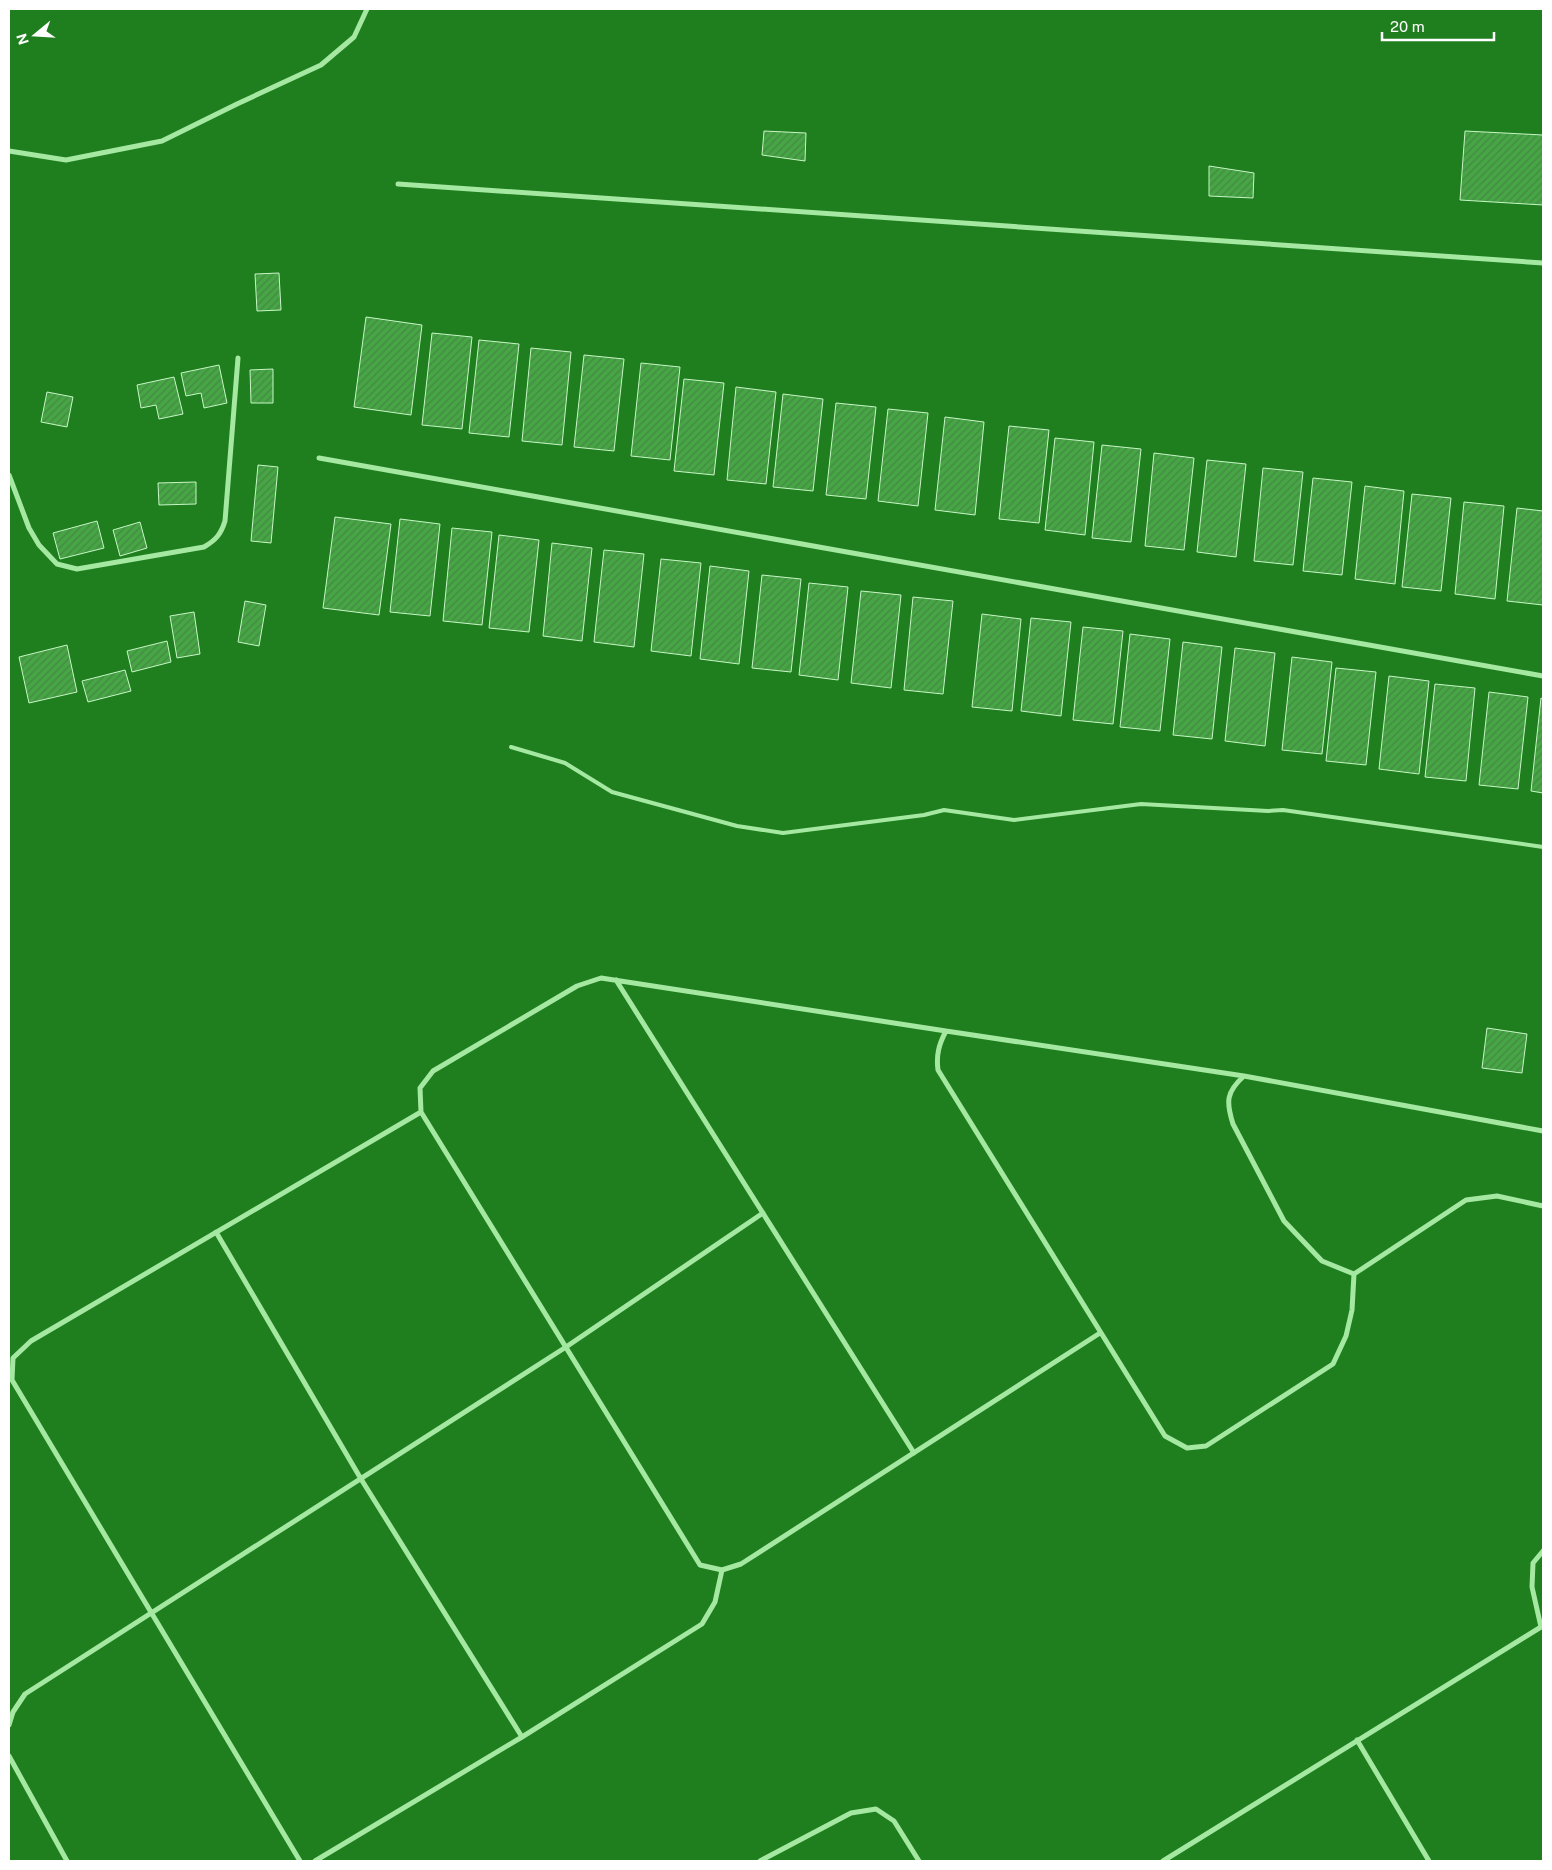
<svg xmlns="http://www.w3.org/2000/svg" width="1552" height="1870" font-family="'Public Sans',sans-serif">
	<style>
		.building { fill: url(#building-hatch); stroke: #c7f6c6 }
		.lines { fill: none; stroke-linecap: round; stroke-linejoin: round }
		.lane { stroke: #a4e8a2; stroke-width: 4 }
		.street { stroke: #a4e8a2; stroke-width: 5 }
	</style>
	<defs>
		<pattern id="building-hatch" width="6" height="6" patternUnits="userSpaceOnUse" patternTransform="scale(1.25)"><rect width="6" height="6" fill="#45a643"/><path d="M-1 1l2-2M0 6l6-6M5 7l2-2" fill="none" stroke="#478646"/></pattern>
	</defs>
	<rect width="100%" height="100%" fill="#1f7e1e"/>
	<path class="building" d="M764 131 806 133 805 161 762 155Z
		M1465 131 1543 135V205L1460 200Z
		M1209 166 1254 173 1253 198 1209 196Z
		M279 273 281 310 257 311 255 274Z
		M366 317 422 325 411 415 354 407Z
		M432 333 472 337 462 429 422 425Z
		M479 340 519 344 509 437 469 433Z
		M531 348 571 352 562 445 522 441Z
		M584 355 624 359 614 451 574 447Z
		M641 363 680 367 670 460 631 456Z
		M219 365 227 403 204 408 201 393 186 396 181 373Z
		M273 369V403H251L250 370Z
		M174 377 183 414 159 419 156 405 141 408 137 385Z
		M684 379 724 383 714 475 674 471Z
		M736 387 776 392 766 484 727 480Z
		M47 392 73 397 67 427 41 422Z
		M783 394 823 399 813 491 773 487Z
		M836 403 876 407 866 499 826 495Z
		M888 409 928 413 918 506 878 501Z
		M945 417 984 422 975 515 935 510Z
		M1009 426 1049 430 1039 523 999 519Z
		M1055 438 1094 442 1085 535 1045 530Z
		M1102 445 1141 449 1131 542 1092 538Z
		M1154 453 1194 458 1184 550 1145 546Z
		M1207 460 1246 464 1236 557 1197 552Z
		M258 465 278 467 271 543 251 541Z
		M1263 468 1303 472 1293 565 1254 561Z
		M1313 478 1352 482 1342 575 1303 571Z
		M196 482V504L159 505 158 483Z
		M1365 486 1404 491 1395 584 1355 579Z
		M1412 494 1451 498 1441 591 1402 587Z
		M1464 502 1504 506 1495 599 1455 594Z
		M1517 508 1543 511V605L1507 601Z
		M335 517 391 524 379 615 323 608Z
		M400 519 440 524 430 616 390 612Z
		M97 521 104 548 60 559 53 533Z
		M140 522 147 548 120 556 113 530Z
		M452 528 492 532 482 625 443 621Z
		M499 535 539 540 529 632 489 628Z
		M552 543 592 548 582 641 543 636Z
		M604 550 644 554 634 647 594 642Z
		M661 559 701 563 691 656 651 651Z
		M710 566 749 571 739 664 700 659Z
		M762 575 801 579 791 672 752 668Z
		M809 583 848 587 838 680 799 675Z
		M861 591 901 595 891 688 851 683Z
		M913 597 953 601 943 694 904 690Z
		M245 601 266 605 259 646 238 642Z
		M194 612 200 654 177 658 170 616Z
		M982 614 1021 619 1012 711 972 707Z
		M1031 618 1071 622 1061 716 1021 711Z
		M1083 627 1123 631 1113 724 1073 720Z
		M1130 634 1170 639 1160 731 1120 727Z
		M167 641 171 662 132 672 127 651Z
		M1183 642 1222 647 1212 739 1173 735Z
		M67 645 77 692 29 703 19 657Z
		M1235 648 1275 653 1265 746 1225 741Z
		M1292 657 1332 662 1322 754 1282 750Z
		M1336 668 1376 672 1366 765 1326 761Z
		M125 670 131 691 88 702 82 681Z
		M1389 676 1429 681 1419 774 1379 769Z
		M1435 684 1475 688 1466 781 1425 777Z
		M1489 692 1528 697 1518 789 1479 785Z
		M1541 698 1543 699V793L1531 791Z
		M1487 1028 1527 1034 1522 1073 1482 1068Z"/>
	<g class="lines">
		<path class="lane" d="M511 747 565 763 612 792 737 826 783 833 924 815 944 810 1014 820 1141 804 1268 811 1283 810 1543 847"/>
		<path class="street" d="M9 151 66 160 162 141 237 104 321 65 354 37 367 9
			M398 184 1543 263
			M319 458 1543 676
			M9 475 29 528 39 545 57 564 77 569 204 547C216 540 221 534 225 521L238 358
			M616 980 914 1453
			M946 1031 601 978 577 986 433 1071 420 1088 421 1112 700 1565 722 1570 741 1564 1100 1333
			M1244 1076 946 1031C939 1044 936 1055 938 1070L1165 1436 1187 1448 1206 1446 1333 1364 1346 1336 1352 1310 1354 1274
			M1543 1131 1244 1076C1226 1092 1226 1102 1233 1124L1284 1221 1322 1261 1354 1274 1466 1200 1497 1196 1543 1206
			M216 1232 361 1479 522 1737
			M9 1725 13 1712 25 1694 566 1347 763 1213
			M1357 1740 1429 1861
			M9 1756 67 1861
			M300 1861 12 1380 13 1358 31 1341 421 1112
			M315 1861 522 1737 702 1624 715 1602 722 1570
			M760 1861 851 1813 876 1809 894 1821 919 1861
			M1163 1861 1541 1627 1532 1587 1533 1563 1543 1551"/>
	</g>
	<rect width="1552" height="1870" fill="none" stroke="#ffffff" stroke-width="20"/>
	<g transform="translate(35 35) rotate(252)" stroke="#1f7e1e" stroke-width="4" paint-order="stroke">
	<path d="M0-4L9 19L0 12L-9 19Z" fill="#ffffff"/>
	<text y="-8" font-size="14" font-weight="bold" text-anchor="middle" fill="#ffffff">N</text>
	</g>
	<path d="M1382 32v8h112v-8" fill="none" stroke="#ffffff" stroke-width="2.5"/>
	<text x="1390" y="32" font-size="15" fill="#ffffff" stroke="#1f7e1e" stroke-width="4" paint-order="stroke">20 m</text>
</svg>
